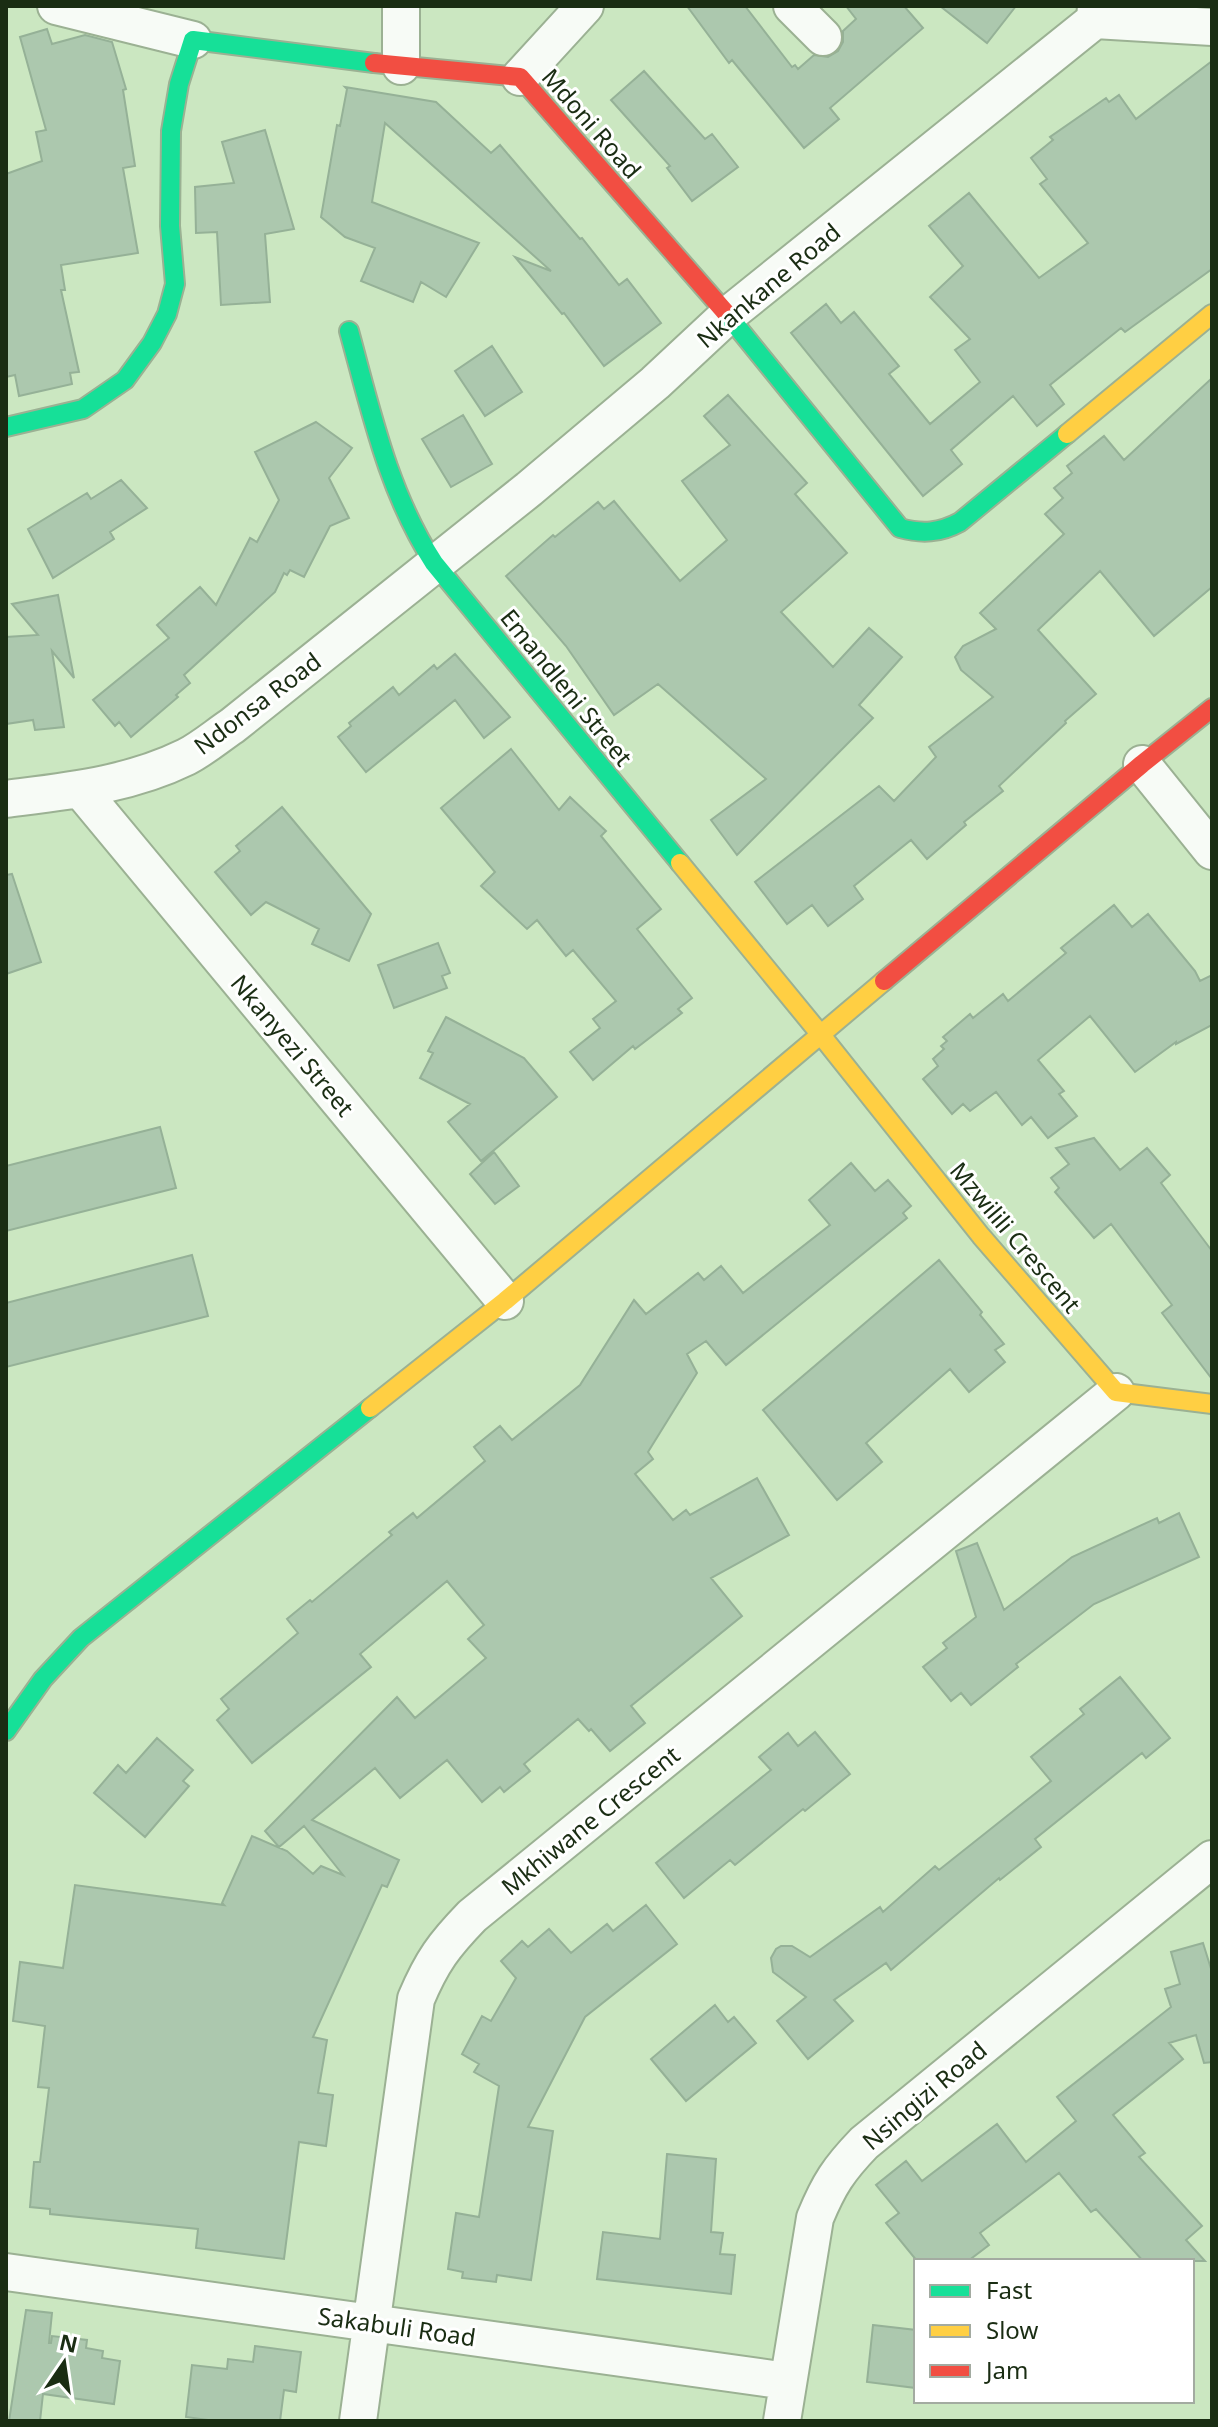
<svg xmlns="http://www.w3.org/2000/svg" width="1218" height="2427" font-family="'Noto Sans',sans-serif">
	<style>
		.building { fill: #acc8ae; stroke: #95b197; stroke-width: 2 }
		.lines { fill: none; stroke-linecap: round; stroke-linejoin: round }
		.street-casing { stroke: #9bb193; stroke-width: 40 }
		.fast-casing { stroke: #9bb193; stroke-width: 22 }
		.slow-casing { stroke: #9bb193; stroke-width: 22 }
		.jam-casing { stroke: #9bb193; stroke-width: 22 }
		.street { stroke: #f7fbf6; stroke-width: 36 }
		.fast { stroke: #16e098; stroke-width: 18 }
		.slow { stroke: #ffcf43; stroke-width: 18 }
		.jam { stroke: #f24e42; stroke-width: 18 }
		.labels { text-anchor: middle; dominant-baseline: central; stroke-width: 6; stroke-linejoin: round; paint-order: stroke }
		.street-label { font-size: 24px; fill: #1a2d13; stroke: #fff }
	</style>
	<rect width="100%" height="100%" fill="#cbe7c1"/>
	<path class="building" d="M687 6H745L792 67 795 65 798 69 814 55 828 57 838 51 843 42V31L856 19 846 6H904L923 28 830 108 839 119 804 148 732 60 729 63Z
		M940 6H1016L987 43Z
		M47 29 52 44 85 35 112 42 126 89 123 90 135 166 123 168 138 253 61 265 65 290H61L79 372 70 373 72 384 19 396 15 375 6 377V174L42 161 36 132 46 130 20 37Z
		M1212 61V269L1125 332 1121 328 1050 385 1064 404 1037 426 1013 396 951 450 962 464 923 496 791 333 826 304 841 323 854 312 899 366 889 374 930 424 980 382 955 350 970 339 930 297 963 266 929 226 969 193 1039 278 1088 243 1040 184 1047 179 1031 158 1053 140 1050 137 1106 98 1109 102 1119 95 1136 119Z
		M644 71 705 139 712 134 738 167 692 201 667 168 670 166 611 100Z
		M345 87 436 102 491 153 500 145 580 239 582 238 619 285 627 279 661 323 604 366 564 313 562 314 515 257 551 271 385 123 372 202 479 243 446 297 421 282 413 302 361 281 375 248 345 237 321 217 337 125 340 126 347 89Z
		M265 130 294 229 265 234 270 302 221 305 217 232 196 233 195 187 234 183 222 142Z
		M492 346 522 392 485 416 455 371Z
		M1212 378V587L1154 636 1100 571 1038 630 1096 694 1065 721 1066 723 999 786 1003 791 964 822 966 825 927 859 911 840 854 886 863 899 828 926 812 905 787 924 755 882 879 786 894 801 936 757 929 747 993 697 961 670 955 657 963 646 996 629 980 613 1064 534 1045 514 1063 498 1054 488 1072 473 1067 466 1104 436 1124 460Z
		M728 395 807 483 795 494 847 553 781 612 833 667 869 628 902 657 859 705 873 718 737 855 711 820 766 779 658 684 614 715 566 646 506 576 553 535 555 537 598 502 604 509 614 501 680 581 727 540 682 481 730 445 704 416Z
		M463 415 492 464 451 487 422 439Z
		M316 422 352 448 329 478 349 518 330 526 304 577 290 570 287 575 284 573 275 592 184 675 190 683 176 695 178 697 131 737 119 722 115 726 93 700 169 638 157 625 200 587 216 605 250 538 257 542 279 500 255 452Z
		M121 480 147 508 110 532 114 539 53 578 28 529 87 493 91 499Z
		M58 595 74 678 52 651 64 727 35 730 33 720 6 724V637L38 635 12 604Z
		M455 654 510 717 484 738 455 700 366 772 338 737 351 726 349 723 393 687 399 695 434 665 437 669Z
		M511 749 559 810 570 797 606 831 601 836 661 909 637 929 692 998 678 1009 682 1013 635 1049 633 1046 593 1080 570 1052 600 1028 593 1019 616 1001 573 950 566 956 537 920 527 929 481 886 495 872 441 808Z
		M282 807 371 914 349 961 312 944 319 929 266 902 251 915 215 872 240 851 236 846Z
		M12 874 41 962 6 974V875Z
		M1114 905 1132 927 1148 914 1195 971 1200 981 1212 975V1025L1176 1044V1042L1135 1072 1090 1016 1038 1060 1064 1091 1059 1094 1077 1116 1048 1138 1031 1117 1022 1125 996 1092 970 1111 963 1104 952 1114 923 1079 938 1066 933 1059 944 1049 941 1046 947 1041 943 1037 970 1014 973 1018 1003 994 1008 1001 1066 953 1061 948Z
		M438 943 450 973 442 976 447 988 394 1008 378 965Z
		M446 1017 524 1058 557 1097 481 1161 448 1122 470 1104 420 1078 433 1053 428 1051Z
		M160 1127 176 1188 6 1231V1166Z
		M1094 1138 1120 1170 1147 1148 1170 1175 1161 1183 1212 1251V1379L1162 1313 1172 1305 1111 1224 1094 1238 1055 1192 1059 1188 1051 1178 1069 1164 1056 1148Z
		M494 1152 519 1186 495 1204 470 1174Z
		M851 1163 875 1191 888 1180 911 1206 903 1213 907 1218 726 1365 706 1341 687 1354 697 1373 648 1452 653 1459 635 1474 673 1520 686 1510 690 1515 757 1478 789 1535 711 1578 742 1616 631 1706 645 1723 610 1751 591 1729 589 1731 578 1719 524 1764 530 1771 504 1792 500 1787 482 1802 447 1760 400 1798 375 1768 312 1820 399 1860 387 1887 382 1885 313 2037 327 2040 318 2093 333 2095 326 2146 299 2142 284 2259 196 2248 198 2229 50 2214V2209L30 2207 34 2162H40L49 2088 38 2087 45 2026 13 2021 20 1962 63 1968 75 1885 224 1905 222 1903 252 1836 287 1851 313 1874 321 1866 343 1875 304 1826 279 1847 265 1831 397 1697 415 1718 486 1658 468 1639 484 1625 447 1581 360 1654 371 1667 252 1763 217 1720 229 1709 221 1699 298 1633 287 1619 310 1600 312 1602 392 1535 389 1532 413 1513 417 1518 485 1461 474 1447 500 1426 512 1440 580 1385 634 1300 646 1314 698 1273 704 1280 721 1266 743 1293 830 1225 809 1200Z
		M192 1255 208 1316 6 1367V1303Z
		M939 1260 982 1312 980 1315 1004 1344 995 1350 1005 1362 969 1392 950 1369 866 1443 882 1462 837 1500 763 1410Z
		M1179 1513 1199 1557 1094 1604 1016 1664 1018 1667 971 1705 961 1693 951 1701 923 1667 947 1648 943 1643 976 1617 956 1551 977 1543 1004 1610 1072 1557 1157 1518 1159 1523Z
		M1120 1677 1170 1738 1146 1758 1142 1753 1035 1839 1041 1847 1000 1880 999 1878 891 1970 886 1963 834 2000 853 2021 808 2059 777 2021 806 1997 773 1972 771 1958 776 1949 781 1946H792L810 1957 880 1907 883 1912 935 1866 939 1870 1051 1781 1031 1757 1084 1714 1080 1709Z
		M815 1732 850 1774 805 1811 803 1809 735 1865 730 1860 684 1898 656 1863 771 1770 759 1757 788 1733 798 1746Z
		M157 1738 193 1770 183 1781 189 1786 145 1837 94 1793 118 1765 126 1773Z
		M646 1905 677 1944 585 2017 528 2127 553 2131 531 2280 497 2275 496 2282 462 2278 463 2272 448 2269 456 2213 479 2217 499 2086 474 2072 479 2064 462 2054 482 2016 491 2021 516 1978 501 1961 522 1941 528 1947 549 1929 571 1953 607 1924 613 1931Z
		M1203 1943 1212 1972V2062L1204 2063 1196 2035 1169 2043 1183 2059 1113 2115 1145 2153 1139 2157 1202 2226 1186 2240 1205 2261H1143L1096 2209 1091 2212 1059 2173 980 2233 989 2245 968 2261H917L886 2223 899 2213 876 2185 906 2161 922 2181 997 2124 1026 2162 1076 2121 1057 2097 1171 2007 1165 1989 1180 1984 1171 1952Z
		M715 2005 728 2022 734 2017 756 2043 686 2101 651 2059Z
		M667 2154 716 2159 711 2232 723 2233 720 2254 735 2255 731 2294 597 2279 603 2232 660 2239Z
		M26 2310 52 2313 49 2343H51L52 2336 87 2340 86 2348 103 2351 102 2358 120 2361 114 2404 43 2394 40 2421H9Z
		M873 2325 916 2330V2388L867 2382Z
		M255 2346 301 2352 296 2392 284 2390 280 2421H215L186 2417 192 2365 227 2369 228 2359 253 2362Z"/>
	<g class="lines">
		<defs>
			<path id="street" d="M56 6 193 40
				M792 6 823 37
				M1095 20 1212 27
				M401 66V6
				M520 77 585 6
				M1142 764 1212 851
				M80 789 505 1301
				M6 799C68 791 129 785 186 757 202 749 217 736 232 726L529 489 655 383 728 315 1095 20 1096 6
				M6 2272 787 2381
				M358 2421 416 1999C432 1961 444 1945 472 1916L1116 1392
				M782 2421 815 2218C829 2184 839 2169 864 2143L1212 1859"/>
			<path id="fast" d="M726 313 900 528C922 534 940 533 960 522L1067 434
				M349 331C371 411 388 492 434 563L680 863
				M6 427 83 409 125 380 152 343 167 314 175 284 170 226 171 131 179 84 193 40 374 63
				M6 1731 43 1679 81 1638 370 1408"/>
			<path id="slow" d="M1067 434 1212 314
				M680 863 821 1035 981 1236 1116 1392 1212 1404
				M370 1408 505 1301 884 981"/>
			<path id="jam" d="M374 63 520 77 726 313
				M884 981 1142 764 1212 708"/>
		</defs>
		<use href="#street" class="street-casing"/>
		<use href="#fast" class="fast-casing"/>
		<use href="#slow" class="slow-casing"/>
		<use href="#jam" class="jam-casing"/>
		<use href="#street" class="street"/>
		<use href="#fast" class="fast"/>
		<use href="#slow" class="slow"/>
		<use href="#jam" class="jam"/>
	</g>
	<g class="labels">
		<g class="street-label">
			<text transform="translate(592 123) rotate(49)">Mdoni Road</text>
			<text transform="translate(768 285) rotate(-40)">Nkankane Road</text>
			<text transform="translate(567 687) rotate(51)">Emandleni Street</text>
			<text transform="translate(257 703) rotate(-37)">Ndonsa Road</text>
			<text transform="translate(293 1045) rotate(50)">Nkanyezi Street</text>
			<text transform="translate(1016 1237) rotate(50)">Mzwilili Crescent</text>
			<text transform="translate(590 1820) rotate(-39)">Mkhiwane Crescent</text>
			<text transform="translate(924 2095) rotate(-40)">Nsingizi Road</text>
			<text transform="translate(397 2326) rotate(8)">Sakabuli Road</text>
		</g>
	</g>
	<rect width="1218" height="2427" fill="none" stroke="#1a2d13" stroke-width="16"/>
	<rect x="914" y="2259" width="280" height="144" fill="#ffffff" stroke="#a3aba1" stroke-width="2"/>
	<rect x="930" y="2285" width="40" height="12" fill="#16e098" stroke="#a3aba1" stroke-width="2"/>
	<text x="986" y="2299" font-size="24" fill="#1a2d13">Fast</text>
	<rect x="930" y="2325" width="40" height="12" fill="#ffcf43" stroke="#a3aba1" stroke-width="2"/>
	<text x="986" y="2339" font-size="24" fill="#1a2d13">Slow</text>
	<rect x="930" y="2365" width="40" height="12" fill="#f24e42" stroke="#a3aba1" stroke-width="2"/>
	<text x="986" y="2379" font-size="24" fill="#1a2d13">Jam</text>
	<g transform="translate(64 2363) rotate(13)" stroke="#ffffff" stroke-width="6" paint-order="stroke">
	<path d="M0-6L14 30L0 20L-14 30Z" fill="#1a2d13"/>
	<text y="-12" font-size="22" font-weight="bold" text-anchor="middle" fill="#1a2d13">N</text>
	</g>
</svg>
